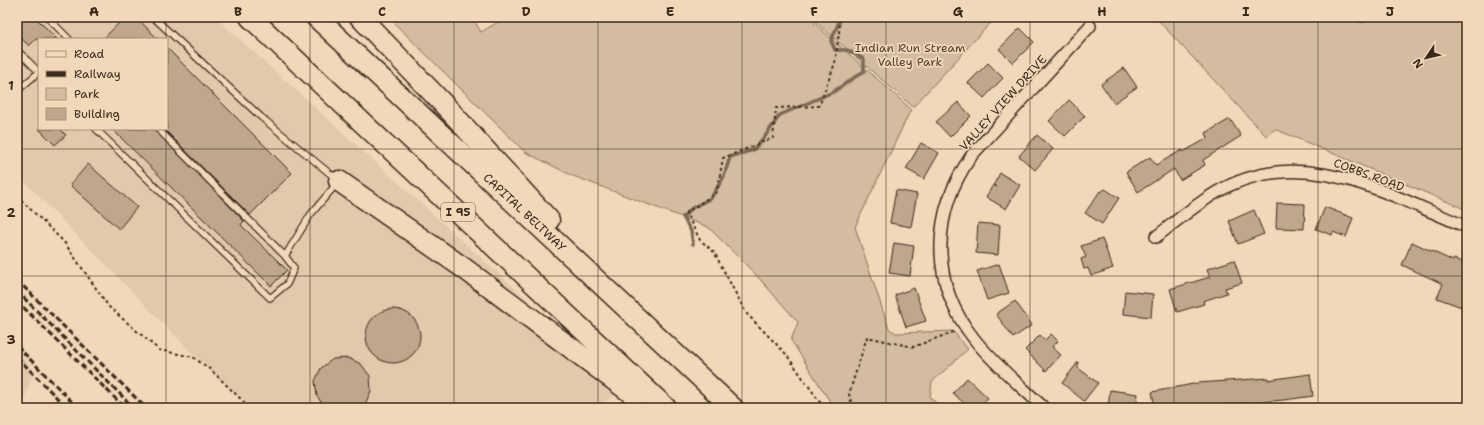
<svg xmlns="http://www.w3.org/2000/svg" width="1484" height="425" font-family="'Shantell Sans',sans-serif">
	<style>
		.built { fill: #e2c9ac; fill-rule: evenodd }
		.green { fill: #d3bca0; stroke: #87735f }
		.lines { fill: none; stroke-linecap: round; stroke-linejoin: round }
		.stream { stroke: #7c6a56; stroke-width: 3.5 }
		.building { fill: #bfa78e; stroke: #3b2a1e }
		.service-casing { stroke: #3b2a1e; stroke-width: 8 }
		.minor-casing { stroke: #3b2a1e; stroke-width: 14 }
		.motorway-casing { stroke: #3b2a1e; stroke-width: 23 }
		.path { stroke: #3b2a1e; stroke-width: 2; stroke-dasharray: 3 3; stroke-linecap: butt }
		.service { stroke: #f1d8b9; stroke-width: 5.5 }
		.minor { stroke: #f1d8b9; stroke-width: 11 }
		.motorway { stroke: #f1d8b9; stroke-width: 20 }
		.rail { stroke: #3b2a1e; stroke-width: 3; stroke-dasharray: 6 3; stroke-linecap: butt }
		.grid { fill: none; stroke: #3b2a1e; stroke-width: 1; stroke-opacity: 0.55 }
		.labels { text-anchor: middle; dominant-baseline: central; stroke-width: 3.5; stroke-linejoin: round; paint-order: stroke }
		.shield { fill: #f1d8b9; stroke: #725e4c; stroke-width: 1 }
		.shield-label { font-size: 11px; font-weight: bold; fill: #3b2a1e }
		.park-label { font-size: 12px; fill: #524032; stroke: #f1d8b9 }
		.street-label { font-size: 12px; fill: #3b2a1e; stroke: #f1d8b9 }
		.neatline { fill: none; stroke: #3b2a1e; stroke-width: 1.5 }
		.grid-label { font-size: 13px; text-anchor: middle; font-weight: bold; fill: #3b2a1e }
	</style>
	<rect width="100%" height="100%" fill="#f1d8b9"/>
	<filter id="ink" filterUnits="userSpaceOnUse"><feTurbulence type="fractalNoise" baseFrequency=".025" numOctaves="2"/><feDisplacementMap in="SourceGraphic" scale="8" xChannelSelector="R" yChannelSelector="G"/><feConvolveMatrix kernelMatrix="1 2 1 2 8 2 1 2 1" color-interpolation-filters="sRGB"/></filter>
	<g filter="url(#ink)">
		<path class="built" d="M17 17H215L624 387 598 408H252L191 352 17 174ZM39 39H167V129H39Z
			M17 352 34 370 21 408H17Z"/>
		<path class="green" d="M388 17H472L481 32 507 17H807L911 109 855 227 889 329 896 333 953 331 968 349 932 382 930 398 943 408H834L791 340 798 322 757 276 708 227 573 176 525 152Z
			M810 17H996L913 107Z
			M1155 17H1354L1361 23 1382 17H1467V210L1275 129 1266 136Z"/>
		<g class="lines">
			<path class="stream" d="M693 244 691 231 683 217 692 208 711 198 724 176 730 157 753 150 766 135 780 115 833 92 864 71V59L847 50H835L831 41 841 17"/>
		</g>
		<path class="building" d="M17 17H35L57 39H36L29 46 17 34Z
			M125 17H136L158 39H103Z
			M1020 28 1034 42 1013 63 999 49Z
			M167 48 292 173 250 215 164 129H167Z
			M988 63 1003 78 984 98 968 83Z
			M1124 68 1137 87 1114 103 1101 84Z
			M1069 100 1085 116 1065 136 1049 121Z
			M958 102 971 116 950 137 936 122Z
			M1230 119 1241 136 1203 160 1205 165 1180 180 1174 169 1138 192 1126 172 1150 157 1156 165 1182 150 1183 152 1208 138 1206 133Z
			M39 129H60L66 135 55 145Z
			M112 129H154L244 221 241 225 287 270 271 286Z
			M1037 135 1053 149 1035 170 1019 156Z
			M921 143 939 153 924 179 906 169Z
			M88 164 137 207 119 229 70 185Z
			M1000 173 1020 185 1006 209 986 197 993 185 997 187 994 184Z
			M1105 189 1119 198 1102 224 1085 213 1100 191 1101 192Z
			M896 190 917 194 911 227 890 223Z
			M1277 203 1305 204 1304 229 1276 228Z
			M1325 207 1353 218 1346 237 1333 232 1332 235 1316 229Z
			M1254 210 1264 234 1238 244 1229 221Z
			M978 223 1000 225 998 255 976 253Z
			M1102 239 1113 268 1091 276 1088 268 1084 269 1081 259 1086 257 1081 246Z
			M1412 242 1453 261 1454 259 1467 264V309L1437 298 1443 284 1402 265Z
			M894 243 914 246 910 276 889 273Z
			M1234 260 1242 283 1225 288 1227 293 1203 301 1204 304 1177 312 1170 289 1210 277 1207 269Z
			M999 264 1009 293 987 300 977 271Z
			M914 288 926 321 906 327 895 295Z
			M1125 291 1153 294 1151 317 1123 314Z
			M1015 301 1032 325 1013 338 996 314Z
			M366 336a27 27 0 1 1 54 0a27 27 0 1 1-54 0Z
			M1051 334 1058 341 1052 347 1061 355 1046 371 1025 350 1040 335 1045 340Z
			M348 358 361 364 370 376 371 391 365 404 359 408H325L317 396 315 381 321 368 333 359Z
			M1078 362V368L1098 383 1084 401 1062 383Z
			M1310 374 1313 396 1284 400 1189 408H1155L1152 392 1198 383 1268 378V380Z
			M967 378 988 398 979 408H969L953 393Z
			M1110 390 1138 394 1136 408H1108Z"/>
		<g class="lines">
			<defs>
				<path id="service" d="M47 17 69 39
					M17 50 38 71
					M17 91 39 72
					M96 129 270 298 287 284 294 268 285 256 311 214 339 181 261 117 153 17
					M158 129 285 256"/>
				<path id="minor" d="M1156 237C1175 222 1195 205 1217 192 1302 142 1386 194 1467 227
					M1044 408C1021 386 995 365 975 340 929 283 931 213 972 155L1090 26"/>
				<g id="motorway">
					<path d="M250 17 666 408"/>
					<path id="s1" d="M316 17 733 408"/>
					<path d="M360 17 451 112 549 220"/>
					<path d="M339 181 465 269 638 398"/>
				</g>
			</defs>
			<use href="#service" class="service-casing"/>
			<use href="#minor" class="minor-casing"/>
			<use href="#motorway" class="motorway-casing"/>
			<path class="path" d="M17 196 64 242 109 307 159 350 193 357 211 370 250 408
				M824 408 786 354 746 313 714 252 700 240 686 213 717 192 723 158 773 138 776 108 819 106 835 63 841 17
				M853 408 849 394 867 337 913 347 956 331"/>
			<use href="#service" class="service"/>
			<use href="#minor" class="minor"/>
			<use href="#motorway" class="motorway"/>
			<path class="rail" d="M17 280 146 408
				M17 291 134 408
				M17 301 125 408
				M17 346 78 408
				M17 357 67 408"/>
		</g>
	</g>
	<path class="grid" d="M166 17V39M310 17V408M454 17V408M598 17V408M742 17V408M886 17V408M1030 17V408M1174 17V408M1318 17V408M166 129V408M17 149H1467M17 276H1467"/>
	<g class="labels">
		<rect class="shield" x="441" y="203" width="34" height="18" rx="3"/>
		<g class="shield-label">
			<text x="458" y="212">I 95</text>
		</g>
		<g class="park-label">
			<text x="910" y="48">Indian Run Stream<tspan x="910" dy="14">Valley Park</tspan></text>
		</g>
		<g class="street-label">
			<text transform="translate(1003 103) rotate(-48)">VALLEY VIEW DRIVE</text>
			<text transform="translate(1369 175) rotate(20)">COBBS ROAD</text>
			<text stroke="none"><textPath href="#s1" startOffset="286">CAPITAL BELTWAY</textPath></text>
		</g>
	</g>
	<rect width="1484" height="425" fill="none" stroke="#f1d8b9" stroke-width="44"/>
	<rect x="38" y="38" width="130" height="92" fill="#f1d8b9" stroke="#a8927b"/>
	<rect x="46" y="51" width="20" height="6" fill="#f1d8b9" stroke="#a8927b"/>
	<text x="74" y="58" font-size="12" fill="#3b2a1e">Road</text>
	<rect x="46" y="71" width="20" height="6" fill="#3b2a1e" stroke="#a8927b"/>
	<text x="74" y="78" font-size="12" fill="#3b2a1e">Railway</text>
	<rect x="46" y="88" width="20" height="12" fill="#d3bca0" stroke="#a8927b"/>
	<text x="74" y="98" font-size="12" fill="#3b2a1e">Park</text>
	<rect x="46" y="108" width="20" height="12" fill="#bfa78e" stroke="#a8927b"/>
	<text x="74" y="118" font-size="12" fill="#3b2a1e">Building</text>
	<g transform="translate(1426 58) rotate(235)" stroke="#f1d8b9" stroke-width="3" paint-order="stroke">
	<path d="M0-3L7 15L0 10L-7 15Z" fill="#3b2a1e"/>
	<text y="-6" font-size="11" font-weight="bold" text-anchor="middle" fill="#3b2a1e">N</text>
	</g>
	<rect x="22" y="22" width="1440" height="381" class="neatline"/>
	<g class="grid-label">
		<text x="94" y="16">A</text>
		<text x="238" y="16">B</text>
		<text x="382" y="16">C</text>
		<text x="526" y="16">D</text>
		<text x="670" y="16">E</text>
		<text x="814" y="16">F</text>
		<text x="958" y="16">G</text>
		<text x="1102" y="16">H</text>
		<text x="1246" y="16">I</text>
		<text x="1390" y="16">J</text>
		<text x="11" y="90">1</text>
		<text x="11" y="217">2</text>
		<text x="11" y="344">3</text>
	</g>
</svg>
